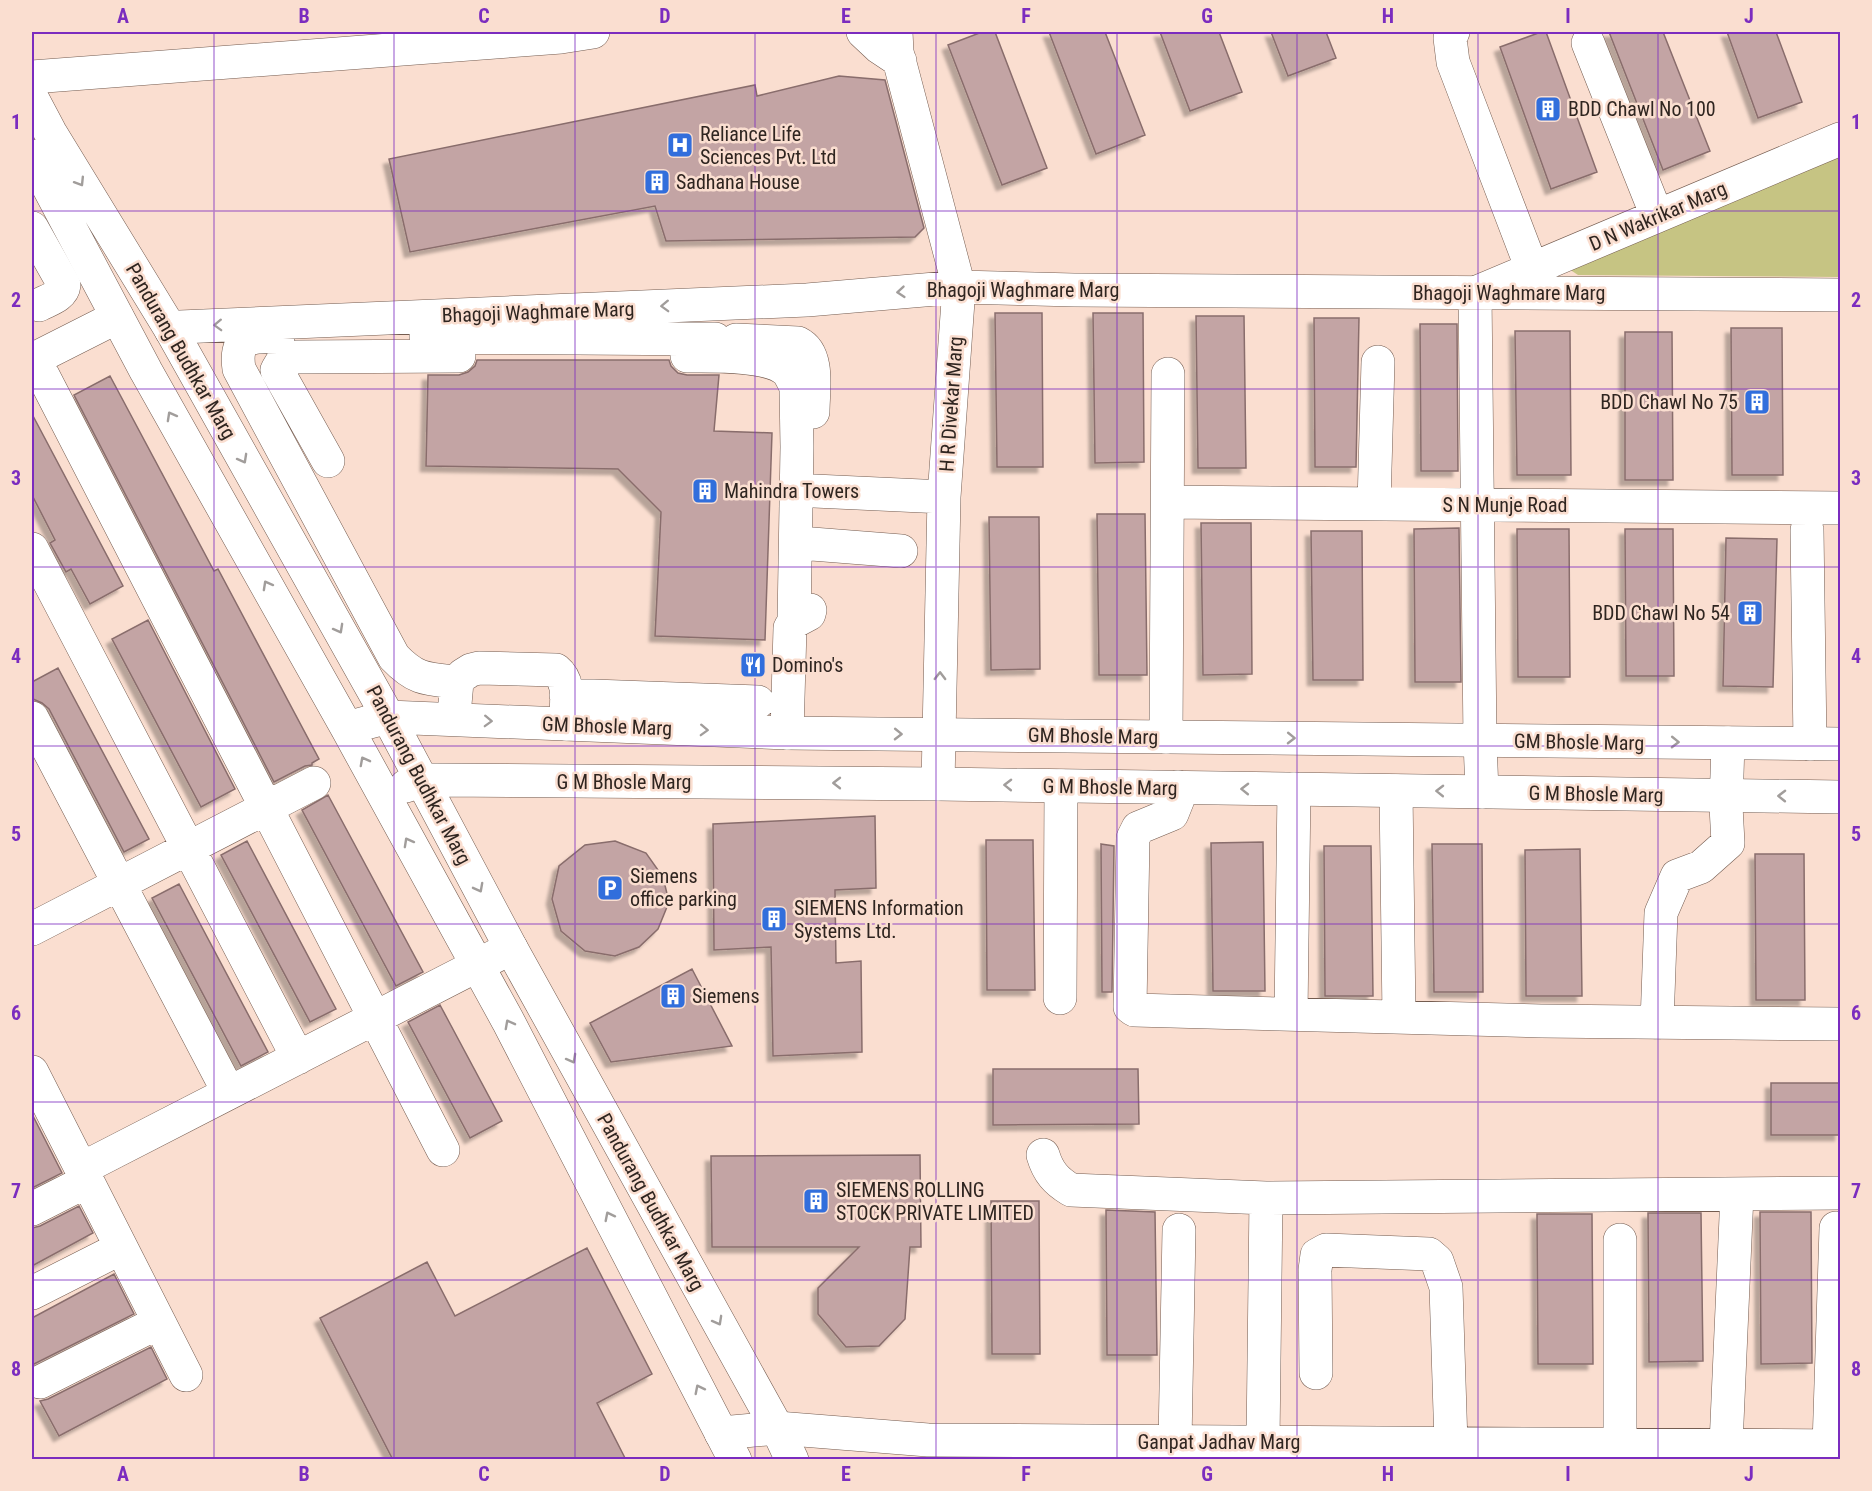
<svg xmlns="http://www.w3.org/2000/svg" width="1872" height="1491" font-family="'Roboto Condensed',sans-serif">
	<style>
		.green { fill: #c6c483 }
		.building { fill: #c3a4a4; stroke: #896d6c; stroke-width: 1.5; filter: url(#shadow) }
		.lines { fill: none; stroke-linecap: round; stroke-linejoin: round }
		.minor-casing { stroke: #745c50; stroke-width: 34 }
		.major-casing { stroke: #745c50; stroke-width: 34 }
		.minor { stroke: #fff; stroke-width: 33 }
		.major { stroke: #fff; stroke-width: 33 }
		.oneway { stroke: #a19d9b }
		.grid { fill: none; stroke: #7b2cbf; stroke-width: 1.5; stroke-opacity: 0.55 }
		.labels { text-anchor: middle; dominant-baseline: central; stroke-width: 5; stroke-linejoin: round; paint-order: stroke }
		.poi-label { font-size: 20px; fill: #2f2520; stroke: #faded0; text-anchor: start }
		.street-label { font-size: 20px; fill: #2f2520; stroke: #faded0 }
		.neatline { fill: none; stroke: #7b2cbf; stroke-width: 2 }
		.grid-label { font-size: 20px; text-anchor: middle; font-weight: bold; fill: #7b2cbf }
	</style>
	<defs>
		<filter id="shadow"><feDropShadow dx="-5.5" dy="5.5" stdDeviation="1.5" flood-color="#0004"/></filter>
	</defs>
	<rect width="100%" height="100%" fill="#faded0"/>
	<path class="green" d="M1840 155V277L1578 275 1572 271 1571 266Z"/>
	<path class="building" d="M982 32H995L1047 168 1002 185 948 45Z
		M1049 32H1105L1145 135 1096 154Z
		M1160 32H1219L1242 92 1190 111Z
		M1271 32H1326L1336 58 1288 76Z
		M1541 32H1546L1597 172 1551 189 1500 47Z
		M1609 32H1663L1710 151 1663 170Z
		M1727 32H1776L1802 102 1758 118Z
		M839 76 885 80 924 228 915 237 666 241 655 206 410 252 389 159 755 85 757 96Z
		M995 313H1042L1043 467H997Z
		M1093 313H1143L1144 462 1095 463Z
		M1196 316H1244L1246 468H1198Z
		M1314 318H1359L1356 467H1315Z
		M1420 324H1457L1458 471H1421Z
		M1731 328H1782L1783 475H1732Z
		M1515 331H1570L1571 475H1517Z
		M1625 332H1672L1673 480H1625Z
		M477 360H669L671 366 678 373 687 375H719L714 431 772 433 765 640 655 636 661 512 618 469 426 466 428 375H459L468 372 475 366Z
		M110 376 214 571 218 569 319 759 312 763V765L305 766 274 782 74 395Z
		M32 414 123 586 90 604 71 569 66 572 50 543 55 540 32 495Z
		M1097 514H1145L1147 675H1099Z
		M989 517H1039L1040 669 991 670Z
		M1201 523H1251L1252 674 1203 675Z
		M1459 528 1461 682H1415L1414 529Z
		M1517 529H1569L1570 677H1518Z
		M1625 529H1673L1674 676H1626Z
		M1311 531H1362L1363 680H1313Z
		M1726 538 1777 539 1773 687 1723 686Z
		M148 620 235 789 201 807 112 639Z
		M58 668 149 839 124 852 49 709 42 703 33 699 32 696V682Z
		M328 795 423 972 396 986 302 810Z
		M875 816 876 888 835 890 836 963 861 961 862 1052 773 1056 771 947 714 950 713 824Z
		M986 840H1033L1035 990H987Z
		M247 841 336 1009 310 1022 221 855Z
		M615 841 646 853 663 877 669 902 658 929 639 947 615 956 585 951 561 931 552 899 559 866 585 845Z
		M1263 842 1265 991H1213L1211 843Z
		M1101 844 1114 846 1112 992H1102Z
		M1432 844H1482L1483 992H1434Z
		M1324 846H1371L1373 996H1325Z
		M1580 849 1582 996H1526L1525 850Z
		M1755 854H1804L1805 1000H1756Z
		M179 884 268 1052 241 1066 152 898Z
		M692 969 732 1046 611 1062 590 1023Z
		M440 1005 502 1121 470 1138 408 1022Z
		M993 1069H1138L1139 1124 993 1125Z
		M1771 1083H1840V1135H1771Z
		M32 1114 62 1173 32 1188Z
		M920 1155 921 1247H910L905 1319 879 1346 846 1347 818 1314V1288L859 1247H712L711 1156Z
		M991 1201H1039L1040 1354H992Z
		M79 1206 93 1233 32 1266V1228L40 1226Z
		M1106 1210 1155 1212 1157 1355H1107Z
		M1760 1212H1811L1812 1363 1761 1364Z
		M1648 1213H1701L1703 1361 1649 1362Z
		M1537 1214H1592L1593 1364H1538Z
		M587 1248 652 1374 597 1403 626 1460H393L320 1318 427 1262 455 1316Z
		M114 1274 134 1314 32 1365V1318Z
		M151 1347 167 1379 59 1436 40 1401 48 1399Z"/>
	<g class="lines">
		<defs>
			<path id="minor" d="M863 32 879 47 900 61
				M896 32 897 52 959 287 944 497 938 784
				M1453 32 1450 38 1453 62 1532 269
				M1588 43 1657 216
				M32 77 561 37 593 32
				M32 228 64 285C63 296 48 300 39 305
				M171 330 180 327 807 300 959 287 1074 290 1840 295
				M278 337C251 336 234 336 239 369L394 657C416 680 426 679 457 682
				M426 337 715 339
				M736 340 798 343C820 354 813 390 813 412
				M687 356C712 356 766 354 786 370 790 374 793 381 796 387L797 447 794 622
				M34 358 443 1150
				M32 360 117 317
				M328 461 277 370 283 360 296 357 459 356
				M814 491 944 497
				M1169 502 1840 508
				M1374 504 1378 362
				M1807 530 1810 744
				M812 544 901 551
				M32 549 298 1058
				M566 695 758 702
				M455 704 457 682 463 675 471 670 479 668 556 670C572 683 565 705 566 724
				M32 718 229 1093
				M787 733 790 628 794 622 809 614 810 610
				M1166 737 1168 374
				M1178 787V799L1172 814 1138 828 1133 838 1130 1007 1134 1010 1541 1021 1840 1024
				M1396 791 1399 1017
				M1482 792 1480 741 1475 293 1840 139
				M32 929 314 783
				M1060 998 1061 786
				M1291 1014 1294 789
				M1657 1023 1661 913 1677 876 1701 867 1728 843 1726 806 1728 743
				M32 1072 186 1375
				M1043 1155C1048 1172 1056 1181 1071 1190L1266 1198
				M81 1169 511 948
				M32 1209 87 1181
				M1620 1240V1445
				M32 1293 121 1248
				M1316 1373 1315 1270 1317 1255 1326 1250 1429 1254 1437 1261 1446 1287 1451 1444
				M40 1382 159 1322
				M721 1433 777 1428 928 1440 1840 1446
				M1175 1442 1179 1230
				M1263 1442 1266 1198 1840 1193
				M1726 1445 1737 1194
				M1829 1446 1836 1228"/>
			<path id="major" d="M32 98 50 132 171 330 387 715 511 948 777 1428 792 1460
				M32 156 146 371 347 728 508 1021 735 1460
				M347 728 388 717 787 733 1840 744
				M406 786 423 780H437L938 784 1840 797"/>
		</defs>
		<use href="#minor" class="minor-casing"/>
		<use href="#major" class="major-casing"/>
		<use href="#minor" class="minor"/>
		<use href="#major" class="major"/>
	</g>
	<defs><path id="oneway-chevron" d="M-2-3.5L2.5 0L-2 3.5" fill="none" stroke-width="1.6" stroke-linecap="round" stroke-linejoin="round" transform="scale(1.5)"/></defs>
	<g class="oneway">
		<use href="#oneway-chevron" transform="translate(80 182) rotate(58)"/>
		<use href="#oneway-chevron" transform="translate(901 292) rotate(175)"/>
		<use href="#oneway-chevron" transform="translate(665 306) rotate(178)"/>
		<use href="#oneway-chevron" transform="translate(218 325) rotate(178)"/>
		<use href="#oneway-chevron" transform="translate(171 416) rotate(-119)"/>
		<use href="#oneway-chevron" transform="translate(243 459) rotate(61)"/>
		<use href="#oneway-chevron" transform="translate(267 585) rotate(-119)"/>
		<use href="#oneway-chevron" transform="translate(339 629) rotate(61)"/>
		<use href="#oneway-chevron" transform="translate(940 676) rotate(-89)"/>
		<use href="#oneway-chevron" transform="translate(488 721) rotate(2)"/>
		<use href="#oneway-chevron" transform="translate(704 730) rotate(2)"/>
		<use href="#oneway-chevron" transform="translate(898 734) rotate(1)"/>
		<use href="#oneway-chevron" transform="translate(1291 738) rotate(1)"/>
		<use href="#oneway-chevron" transform="translate(1675 742) rotate(1)"/>
		<use href="#oneway-chevron" transform="translate(364 761) rotate(-118)"/>
		<use href="#oneway-chevron" transform="translate(837 783) rotate(-180)"/>
		<use href="#oneway-chevron" transform="translate(1008 785) rotate(-179)"/>
		<use href="#oneway-chevron" transform="translate(1245 789) rotate(-179)"/>
		<use href="#oneway-chevron" transform="translate(1440 791) rotate(-179)"/>
		<use href="#oneway-chevron" transform="translate(1782 796) rotate(-179)"/>
		<use href="#oneway-chevron" transform="translate(408 842) rotate(-119)"/>
		<use href="#oneway-chevron" transform="translate(479 888) rotate(62)"/>
		<use href="#oneway-chevron" transform="translate(509 1024) rotate(-118)"/>
		<use href="#oneway-chevron" transform="translate(572 1059) rotate(61)"/>
		<use href="#oneway-chevron" transform="translate(609 1216) rotate(-117)"/>
		<use href="#oneway-chevron" transform="translate(718 1321) rotate(61)"/>
		<use href="#oneway-chevron" transform="translate(699 1389) rotate(-117)"/>
	</g>
	<path class="grid" d="M214 32V1460M394 32V1460M575 32V1460M755 32V1460M936 32V1460M1117 32V1460M1297 32V1460M1478 32V1460M1658 32V1460M32 211H1840M32 389H1840M32 567H1840M32 746H1840M32 924H1840M32 1102H1840M32 1280H1840"/>
	<defs>
		<symbol id="building-square" viewBox="-11 -11 22 22"><rect x="-9" y="-9" width="18" height="18" rx="4" fill="#316edc" stroke="#faded0"/><path d="M-4-6H4V6H1V3H-1V6H-4ZM-2.5-4.3h1.7v1.8h-1.7ZM.8-4.3h1.7v1.8H.8ZM-2.5-1h1.7V.8h-1.7ZM.8-1h1.7V.8H.8Z" fill="#fff"/></symbol>
		<symbol id="hospital-square" viewBox="-11 -11 22 22"><rect x="-9" y="-9" width="18" height="18" rx="4" fill="#316edc" stroke="#faded0"/><path d="M-5-5h3v3.5h4V-5h3V5h-3V1.5h-4V5h-3Z" fill="#fff"/></symbol>
		<symbol id="restaurant-square" viewBox="-11 -11 22 22"><rect x="-9" y="-9" width="18" height="18" rx="4" fill="#316edc" stroke="#faded0"/><path d="M-5-6h1v4h1v-4h1v4h1v-4h1v5L-1.5 .5V6h-2V.5L-5-1ZM5-6V6H3V1.5H1.5Q1.5-4 5-6Z" fill="#fff"/></symbol>
		<symbol id="parking-square" viewBox="-11 -11 22 22"><rect x="-9" y="-9" width="18" height="18" rx="4" fill="#316edc" stroke="#faded0"/><path d="M-3.5-5.5H1a3.5 3.5 0 0 1 0 7H-1V5.5H-3.5ZM-1-3.4V-.6H.8a1.4 1.4 0 0 0 0-2.8Z" fill="#fff"/></symbol>
	</defs>
	<g fill-rule="evenodd">
		<use href="#building-square" x="1533" y="94" width="30" height="30"/>
		<use href="#hospital-square" x="665" y="130" width="30" height="30"/>
		<use href="#building-square" x="642" y="167" width="30" height="30"/>
		<use href="#building-square" x="1742" y="387" width="30" height="30"/>
		<use href="#building-square" x="690" y="476" width="30" height="30"/>
		<use href="#building-square" x="1735" y="598" width="30" height="30"/>
		<use href="#restaurant-square" x="738" y="650" width="30" height="30"/>
		<use href="#parking-square" x="595" y="873" width="30" height="30"/>
		<use href="#building-square" x="759" y="904" width="30" height="30"/>
		<use href="#building-square" x="658" y="981" width="30" height="30"/>
		<use href="#building-square" x="801" y="1186" width="30" height="30"/>
	</g>
	<g class="labels">
		<g class="poi-label">
			<text x="1568" y="109">BDD Chawl No 100</text>
			<text x="700" y="134">Reliance Life<tspan x="700" dy="23">Sciences Pvt. Ltd</tspan></text>
			<text x="676" y="182">Sadhana House</text>
			<text x="1738" y="402" text-anchor="end">BDD Chawl No 75</text>
			<text x="724" y="491">Mahindra Towers</text>
			<text x="1730" y="613" text-anchor="end">BDD Chawl No 54</text>
			<text x="772" y="665">Domino's</text>
			<text x="630" y="876">Siemens<tspan x="630" dy="23">office parking</tspan></text>
			<text x="794" y="908">SIEMENS Information<tspan x="794" dy="23">Systems Ltd.</tspan></text>
			<text x="692" y="996">Siemens</text>
			<text x="836" y="1190">SIEMENS ROLLING<tspan x="836" dy="23">STOCK PRIVATE LIMITED</tspan></text>
		</g>
		<g class="street-label">
			<text transform="translate(1658 216) rotate(-23)">D N Wakrikar Marg</text>
			<text x="1023" y="290">Bhagoji Waghmare Marg</text>
			<text x="1509" y="293">Bhagoji Waghmare Marg</text>
			<text transform="translate(538 312) rotate(-2)">Bhagoji Waghmare Marg</text>
			<text transform="translate(181 351) rotate(60)">Pandurang Budhkar Marg</text>
			<text transform="translate(951 404) rotate(-86)">H R Divekar Marg</text>
			<text x="1505" y="505">S N Munje Road</text>
			<text transform="translate(607 726) rotate(2)">GM Bhosle Marg</text>
			<text transform="translate(1093 736) rotate(1)">GM Bhosle Marg</text>
			<text transform="translate(1579 742) rotate(1)">GM Bhosle Marg</text>
			<text transform="translate(419 775) rotate(62)">Pandurang Budhkar Marg</text>
			<text x="624" y="782">G M Bhosle Marg</text>
			<text transform="translate(1110 787) rotate(1)">G M Bhosle Marg</text>
			<text transform="translate(1596 794) rotate(1)">G M Bhosle Marg</text>
			<text transform="translate(651 1202) rotate(61)">Pandurang Budhkar Marg</text>
			<text x="1219" y="1442">Ganpat Jadhav Marg</text>
		</g>
	</g>
	<rect width="1872" height="1491" fill="none" stroke="#faded0" stroke-width="66"/>
	<rect x="33" y="33" width="1806" height="1425" class="neatline"/>
	<g class="grid-label">
		<text x="123" y="23">A</text>
		<text x="304" y="23">B</text>
		<text x="484" y="23">C</text>
		<text x="665" y="23">D</text>
		<text x="846" y="23">E</text>
		<text x="1026" y="23">F</text>
		<text x="1207" y="23">G</text>
		<text x="1388" y="23">H</text>
		<text x="1568" y="23">I</text>
		<text x="1749" y="23">J</text>
		<text x="16" y="129">1</text>
		<text x="1856" y="129">1</text>
		<text x="16" y="307">2</text>
		<text x="1856" y="307">2</text>
		<text x="16" y="485">3</text>
		<text x="1856" y="485">3</text>
		<text x="16" y="663">4</text>
		<text x="1856" y="663">4</text>
		<text x="16" y="841">5</text>
		<text x="1856" y="841">5</text>
		<text x="16" y="1020">6</text>
		<text x="1856" y="1020">6</text>
		<text x="16" y="1198">7</text>
		<text x="1856" y="1198">7</text>
		<text x="16" y="1376">8</text>
		<text x="1856" y="1376">8</text>
		<text x="123" y="1481">A</text>
		<text x="304" y="1481">B</text>
		<text x="484" y="1481">C</text>
		<text x="665" y="1481">D</text>
		<text x="846" y="1481">E</text>
		<text x="1026" y="1481">F</text>
		<text x="1207" y="1481">G</text>
		<text x="1388" y="1481">H</text>
		<text x="1568" y="1481">I</text>
		<text x="1749" y="1481">J</text>
	</g>
</svg>
